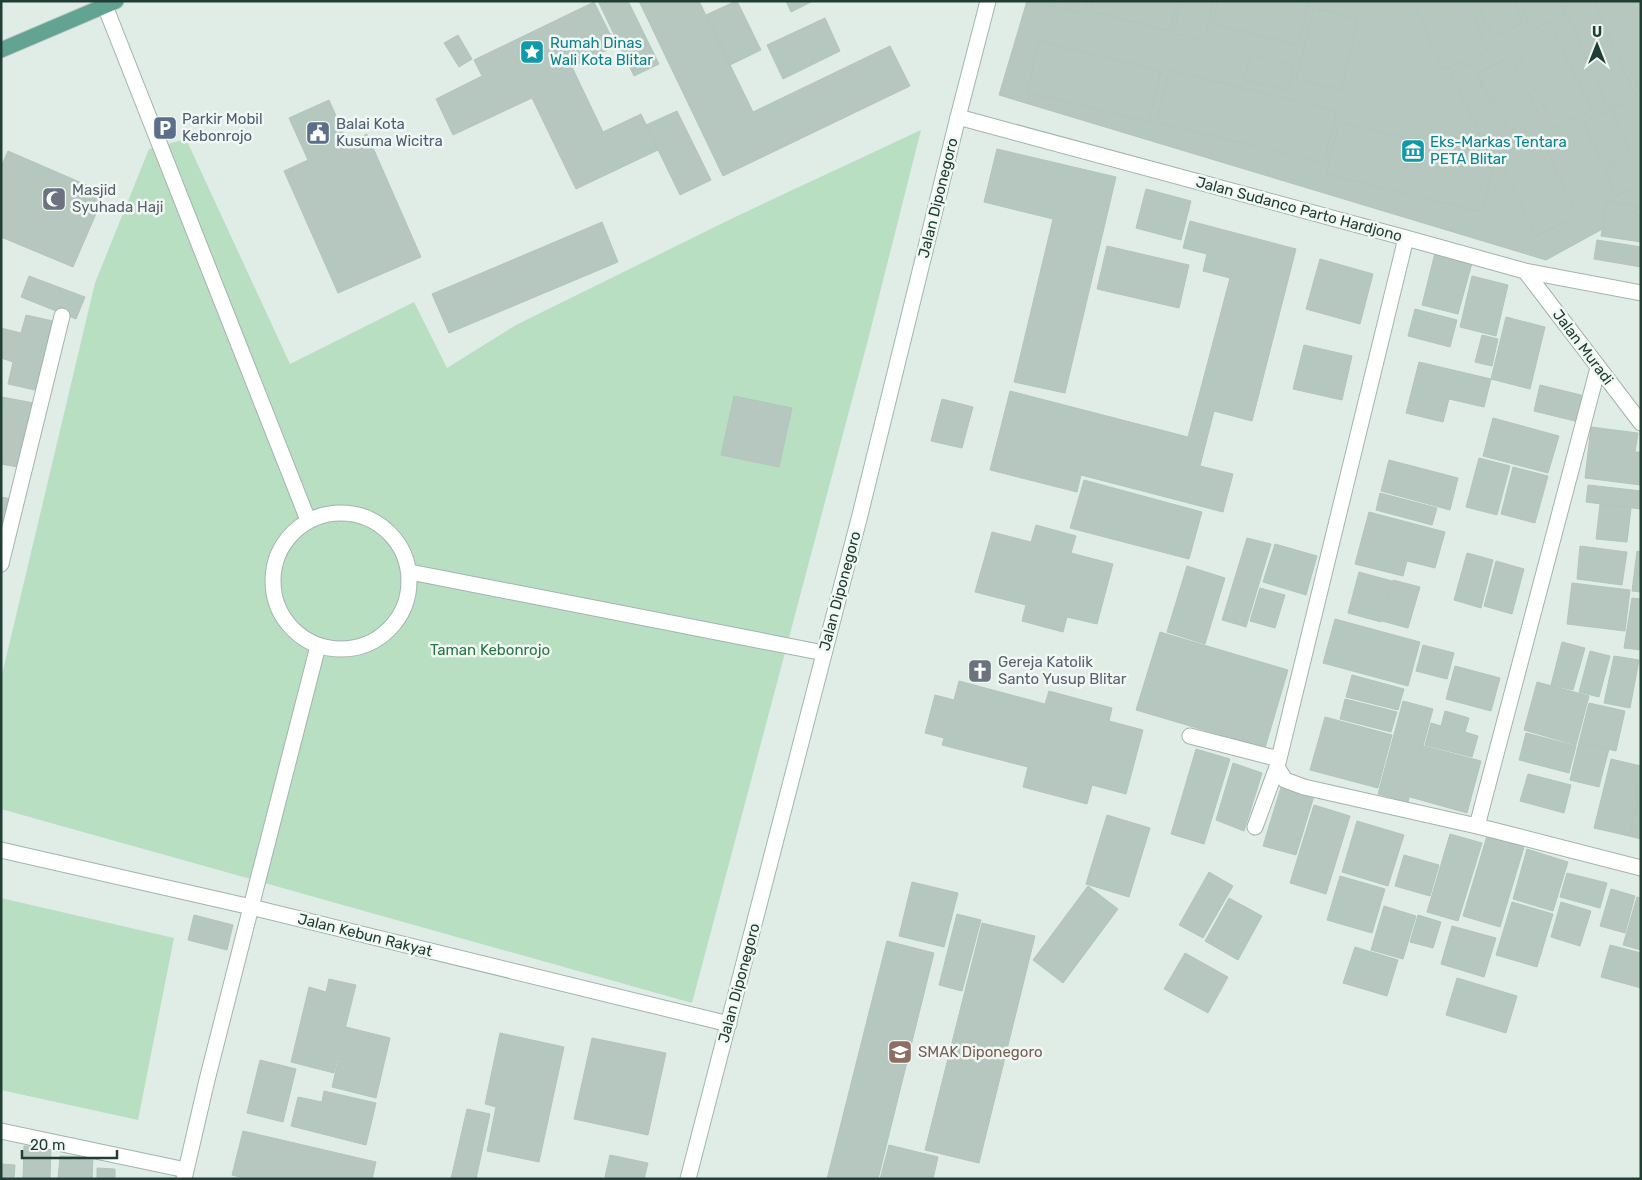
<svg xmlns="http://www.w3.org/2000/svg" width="1642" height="1180" font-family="Rubik,sans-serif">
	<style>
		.green { fill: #b8dfc1 }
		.building { fill: #b5c7bf; stroke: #b2c6bd }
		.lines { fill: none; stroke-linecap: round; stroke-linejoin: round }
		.lane-casing { stroke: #a3b4ad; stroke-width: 17 }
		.street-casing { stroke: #a3b4ad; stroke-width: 17 }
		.secondary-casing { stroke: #9eb8ae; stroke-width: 17 }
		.primary-casing { stroke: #c1c9c6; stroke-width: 17 }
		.lane { stroke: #fff; stroke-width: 15 }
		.street { stroke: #fff; stroke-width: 15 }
		.secondary { stroke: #fff; stroke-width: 15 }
		.primary { stroke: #62a491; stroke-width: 15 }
		.labels { text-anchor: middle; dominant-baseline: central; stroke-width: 5; stroke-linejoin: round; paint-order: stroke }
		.culture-label { font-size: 15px; fill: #0d838f; stroke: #f1f8f4; text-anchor: start }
		.service-label { font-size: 15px; fill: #4e5e75; stroke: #f1f8f4; text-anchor: start }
		.worship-label { font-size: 15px; fill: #5b616d; stroke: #f1f8f4; text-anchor: start }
		.street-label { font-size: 15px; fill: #203e35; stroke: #f1f8f4 }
		.park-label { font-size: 15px; fill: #287744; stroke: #f1f8f4 }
		.education-label { font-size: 15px; fill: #785e54; stroke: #f1f8f4; text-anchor: start }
	</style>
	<rect width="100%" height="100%" fill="#e0ece6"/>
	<path class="green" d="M921 130 869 336 692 1003 1 809V679L95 283 149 149 186 139 290 364 414 302 447 368 516 325 735 217Z
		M1 898 174 938 138 1120 1 1090Z"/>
	<path class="building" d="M598 1H628L659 64 634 76Z
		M639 1H699L753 112 890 46 910 86 723 176Z
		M736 1H737L761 50 730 65 706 15Z
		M786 1H813L791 12Z
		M1027 1H1641V208L1546 260 999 95Z
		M1053 1H1088L1085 14 1052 6Z
		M1092 1H1177L1170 31 1090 11Z
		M1181 1H1214L1204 41 1173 33Z
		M1218 1H1296L1308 4 1298 45 1213 24Z
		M1414 1H1468L1488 51 1442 70Z
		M1477 1H1514L1523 23 1492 36Z
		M1519 1H1559L1565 15 1532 30Z
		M1562 1H1594L1636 98 1609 109Z
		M594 2 616 46 572 67 603 132 641 114 658 150 576 189 532 98 453 135 436 99 482 76 474 60Z
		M1314 8 1358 19 1341 90 1296 79Z
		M825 18 840 51 783 79 767 45Z
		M1551 26 1592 110 1555 128 1514 45Z
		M458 35 472 59 459 67 444 43Z
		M1039 41 1161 71 1149 122 1027 92Z
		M1251 55 1294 65 1288 90 1244 80Z
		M1510 57 1540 116 1509 132 1478 73Z
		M1470 63 1508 140 1488 150 1450 73Z
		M1169 70 1337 111 1324 163 1156 122Z
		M1641 83V94L1637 84Z
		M329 100 348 143 367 134 421 257 338 293 284 171 308 160 289 118Z
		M1612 110 1631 155 1603 167 1584 122Z
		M677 111 711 180 680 195 646 125Z
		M1339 122 1495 160 1482 212 1326 174Z
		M1540 136 1578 216 1536 236 1498 155Z
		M997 149 1116 177 1065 393 1014 382 1053 219 984 202Z
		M8 151 105 193 73 267 1 237V167Z
		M1641 155V185L1616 196 1604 170Z
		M1146 189 1191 201 1181 240 1136 228Z
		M1607 201 1641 207V242L1601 236Z
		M1190 221 1296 249 1252 421 1214 411 1200 466 1233 474 1223 512 1081 475 1077 492 990 470 1010 391 1188 437 1230 278 1203 271 1207 254 1183 248Z
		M602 222 618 262 449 333 432 294Z
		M1597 240 1641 247V267L1594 259Z
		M1107 246 1189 265 1179 308 1097 289Z
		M1435 253 1472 263 1458 314 1422 305Z
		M1320 259 1373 274 1360 324 1306 309Z
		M29 276 85 297 76 319 21 297Z
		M1472 276 1508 285 1496 336 1460 327Z
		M1415 309 1457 320 1450 347 1408 336Z
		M26 315 53 321 35 390 8 384 13 362 1 358V328L21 333Z
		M1506 317 1545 327 1530 389 1491 379Z
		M1482 335 1498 339 1492 366 1475 362Z
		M1304 345 1352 356 1342 400 1293 389Z
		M1419 362 1491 379 1484 407 1449 399 1443 422 1406 413Z
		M1540 385 1589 397 1583 423 1534 411Z
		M734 396 792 408 779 467 721 455Z
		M2 397 34 403 23 468 1 464Z
		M942 399 973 407 962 448 931 441Z
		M1493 418 1559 436 1548 473 1483 456Z
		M1591 427 1638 433 1635 452H1641V485L1585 478Z
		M1479 458 1510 466 1497 515 1466 507Z
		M1389 460 1458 478 1450 510 1381 491Z
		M1513 467 1548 476 1535 523 1501 514Z
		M1084 480 1202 512 1189 559 1070 528Z
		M1588 485 1641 491V509L1586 502Z
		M1380 493 1437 508 1432 525 1376 510Z
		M1 497 12 499 1 557Z
		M1600 504 1631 508 1627 542 1596 539Z
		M1369 512 1445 532 1435 568 1407 561 1403 576 1355 564Z
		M1036 525 1076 536 1071 553 1113 564 1097 624 1067 617 1063 632 1022 621 1026 605 975 592 992 532 1031 542Z
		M1247 538 1271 544 1246 627 1222 620Z
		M1275 544 1317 556 1306 595 1263 582Z
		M1580 546 1627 552 1622 585 1577 579Z
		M1637 551 1641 552V592L1632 591Z
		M1467 553 1493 560 1481 608 1454 600Z
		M1496 561 1524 569 1512 614 1484 606Z
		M1187 566 1225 578 1205 644 1167 632Z
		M1359 572 1392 581 1381 622 1348 613Z
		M1393 580 1420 587 1408 628 1382 621Z
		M1572 583 1630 590 1625 631 1567 624Z
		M1260 588 1285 595 1275 628 1250 621Z
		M1632 598 1641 599V650L1624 648Z
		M1335 619 1420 642 1408 686 1323 663Z
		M1160 632 1288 670 1265 748 1136 710Z
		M1562 642 1585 648 1573 690 1551 685Z
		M1423 645 1454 653 1447 679 1416 671Z
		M1590 651 1610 656 1599 697 1579 692Z
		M1614 656 1639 660 1630 708 1604 703Z
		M1455 666 1500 678 1491 711 1446 699Z
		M1352 675 1404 689 1398 710 1346 697Z
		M959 681 1045 704 1049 691 1112 708 1109 721 1143 730 1126 794 1092 785 1087 804 1023 787 1028 767 942 745 944 738 925 733 935 695 954 700Z
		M1537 682 1589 696 1576 745 1524 730Z
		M1345 699 1397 712 1391 732 1340 719Z
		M1403 701 1433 709 1408 802 1378 794Z
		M1589 703 1625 711 1616 751 1579 742Z
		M1445 711 1469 718 1465 732 1478 736 1472 757 1425 745 1431 723 1441 726Z
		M1325 717 1392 735 1378 788 1310 770Z
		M1526 733 1576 746 1569 773 1519 760Z
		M1579 742 1609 749 1599 787 1570 780Z
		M1424 746 1481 761 1467 813 1410 797Z
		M1196 749 1230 759 1204 844 1171 834Z
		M1611 759 1641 766V786L1629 836 1594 828Z
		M1233 763 1262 773 1244 831 1216 820Z
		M1528 774 1571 785 1564 813 1520 801Z
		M1641 786V839L1629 836Z
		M1281 787 1314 796 1296 855 1263 846Z
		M1314 805 1350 816 1326 894 1290 883Z
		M1107 815 1150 828 1129 897 1086 884Z
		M1357 821 1404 835 1388 886 1342 872Z
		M1450 834 1482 843 1458 921 1427 912Z
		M1487 836 1524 847 1500 927 1463 916Z
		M1527 849 1568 862 1553 911 1513 899Z
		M1404 855 1439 865 1430 896 1395 886Z
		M1209 872 1233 886 1203 938 1179 925Z
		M1567 873 1607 883 1600 908 1560 897Z
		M1340 876 1385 889 1372 933 1327 920Z
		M912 882 958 893 944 947 899 936Z
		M1088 886 1118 909 1063 983 1033 960Z
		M1611 889 1635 896 1625 933 1600 926Z
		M1637 897 1641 898V950L1623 945Z
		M1229 898 1262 916 1238 960 1205 941Z
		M1512 902 1553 914 1537 967 1496 955Z
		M1561 902 1591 911 1580 946 1551 937Z
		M1384 906 1416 916 1403 959 1371 950Z
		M957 914 981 920 962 991 939 985Z
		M194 915 233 925 227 950 188 940Z
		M1418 915 1441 922 1433 948 1410 942Z
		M982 923 1035 936 979 1163 925 1150Z
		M1452 926 1496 938 1484 977 1441 964Z
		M887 941 934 953 878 1179H827Z
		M1610 945 1641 953V988L1601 977Z
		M1355 947 1398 960 1387 996 1343 983Z
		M1185 953 1228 977 1208 1013 1164 989Z
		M1457 978 1517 996 1506 1033 1446 1015Z
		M329 979 356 985 334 1073 291 1062 309 987 326 992Z
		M346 1027 390 1038 376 1098 332 1087Z
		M500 1033 564 1047 539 1162 487 1151 496 1107 485 1104Z
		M592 1038 666 1053 648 1135 574 1119Z
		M260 1060 296 1069 283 1122 247 1113Z
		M324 1091 376 1103 366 1145 291 1126 298 1097 322 1102Z
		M467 1109 490 1114 476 1179H451Z
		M243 1131 376 1162 372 1179H247L232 1175Z
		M889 1145 938 1157 933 1179H880Z
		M24 1146 51 1148 50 1179H23Z
		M610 1155 648 1163 644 1179H612L605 1177Z
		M60 1156 93 1157 92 1179H58Z
		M1 1164 15 1165 14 1179H1Z
		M97 1168 115 1169V1179H97Z"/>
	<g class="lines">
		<defs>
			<path id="lane" d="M105 6 308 520
				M273 581a68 68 0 1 1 136 0a68 68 0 1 1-136 0Z
				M410 572 824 653
				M251 907 318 646"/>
			<path id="street" d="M958 117 1406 238 1525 271 1641 293
				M1525 271 1641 423
				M1 564 62 316
				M1190 736 1279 759
				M1277 767 1285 780 1304 787 1477 826 1641 868
				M1477 826 1598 368
				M1255 827 1277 767 1406 238
				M1 850 251 907 729 1024
				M1 1131 186 1170
				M184 1179 207 1080 251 907"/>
			<path id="secondary" d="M688 1179 860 515 958 117 988 1"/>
			<path id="primary" d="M1 50 116 1"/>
		</defs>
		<use href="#lane" class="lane-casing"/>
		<use href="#street" class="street-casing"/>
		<use href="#secondary" class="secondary-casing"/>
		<use href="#primary" class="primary-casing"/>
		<use href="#lane" class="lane"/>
		<use href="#street" class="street"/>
		<use href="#secondary" class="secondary"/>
		<use href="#primary" class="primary"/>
	</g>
	<defs>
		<symbol id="sight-square" viewBox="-11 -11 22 22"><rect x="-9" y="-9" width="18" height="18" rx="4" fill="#0f9aa8" stroke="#f1f8f4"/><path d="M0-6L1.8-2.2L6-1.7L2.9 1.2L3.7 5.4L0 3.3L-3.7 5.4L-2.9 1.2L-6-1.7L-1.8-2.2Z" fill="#fff"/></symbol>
		<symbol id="parking-square" viewBox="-11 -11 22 22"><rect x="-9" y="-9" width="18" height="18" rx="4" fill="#5c6f8a" stroke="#f1f8f4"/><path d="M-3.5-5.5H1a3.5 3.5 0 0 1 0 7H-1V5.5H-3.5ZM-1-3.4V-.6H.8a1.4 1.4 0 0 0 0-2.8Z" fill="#fff"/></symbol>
		<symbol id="civic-square" viewBox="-11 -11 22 22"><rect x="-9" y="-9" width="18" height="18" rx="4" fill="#5c6f8a" stroke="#f1f8f4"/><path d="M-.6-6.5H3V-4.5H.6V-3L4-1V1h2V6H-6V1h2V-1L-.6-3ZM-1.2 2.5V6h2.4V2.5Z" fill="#fff"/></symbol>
		<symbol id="museum-square" viewBox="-11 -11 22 22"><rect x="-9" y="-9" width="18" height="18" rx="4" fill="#0f9aa8" stroke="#f1f8f4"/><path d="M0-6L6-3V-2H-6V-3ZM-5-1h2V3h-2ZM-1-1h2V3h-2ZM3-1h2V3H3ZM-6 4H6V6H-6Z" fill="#fff"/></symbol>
		<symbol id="mosque-square" viewBox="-11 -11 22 22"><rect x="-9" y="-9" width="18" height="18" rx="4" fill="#6b7280" stroke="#f1f8f4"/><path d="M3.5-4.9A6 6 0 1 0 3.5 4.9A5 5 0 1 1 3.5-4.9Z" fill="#fff"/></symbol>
		<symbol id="church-square" viewBox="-11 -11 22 22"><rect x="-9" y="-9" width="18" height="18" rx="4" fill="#6b7280" stroke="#f1f8f4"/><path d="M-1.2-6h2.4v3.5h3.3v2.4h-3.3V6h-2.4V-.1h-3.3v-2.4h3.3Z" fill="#fff"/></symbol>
		<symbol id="school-square" viewBox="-11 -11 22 22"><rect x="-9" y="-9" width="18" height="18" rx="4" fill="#8d6e63" stroke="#f1f8f4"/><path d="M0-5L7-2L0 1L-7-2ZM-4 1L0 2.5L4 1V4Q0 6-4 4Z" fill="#fff"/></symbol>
	</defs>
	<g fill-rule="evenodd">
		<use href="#sight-square" x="518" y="38" width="28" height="28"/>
		<use href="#parking-square" x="151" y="114" width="28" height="28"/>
		<use href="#civic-square" x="304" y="119" width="28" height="28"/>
		<use href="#museum-square" x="1399" y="137" width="28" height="28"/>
		<use href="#mosque-square" x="40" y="185" width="28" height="28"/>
		<use href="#church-square" x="966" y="657" width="28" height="28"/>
		<use href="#school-square" x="886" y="1038" width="28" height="28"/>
	</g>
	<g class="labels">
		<g class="culture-label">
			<text x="550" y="43">Rumah Dinas<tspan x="550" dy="17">Wali Kota Blitar</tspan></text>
			<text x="1430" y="142">Eks-Markas Tentara<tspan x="1430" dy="17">PETA Blitar</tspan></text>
		</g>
		<g class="service-label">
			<text x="182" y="119">Parkir Mobil<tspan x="182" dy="17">Kebonrojo</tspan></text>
			<text x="336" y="124">Balai Kota<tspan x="336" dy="17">Kusuma Wicitra</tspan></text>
		</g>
		<g class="worship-label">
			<text x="72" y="190">Masjid<tspan x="72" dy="17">Syuhada Haji</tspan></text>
			<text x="998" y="662">Gereja Katolik<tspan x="998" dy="17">Santo Yusup Blitar</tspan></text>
		</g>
		<g class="street-label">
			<text transform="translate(938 198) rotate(-76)">Jalan Diponegoro</text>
			<text transform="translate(1299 209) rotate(15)">Jalan Sudanco Parto Hardjono</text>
			<text transform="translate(1583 347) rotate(53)">Jalan Muradi</text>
			<text transform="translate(840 591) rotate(-75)">Jalan Diponegoro</text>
			<text transform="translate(365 935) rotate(14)">Jalan Kebun Rakyat</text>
			<text transform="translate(739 983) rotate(-75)">Jalan Diponegoro</text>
		</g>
		<g class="park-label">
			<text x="490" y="650">Taman Kebonrojo</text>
		</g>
		<g class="education-label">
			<text x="918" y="1052">SMAK Diponegoro</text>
		</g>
	</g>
	<rect width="1642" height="1180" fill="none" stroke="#203e35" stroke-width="5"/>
	<g transform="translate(1597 45)" stroke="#f1f8f4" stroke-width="4" paint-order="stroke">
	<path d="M0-4L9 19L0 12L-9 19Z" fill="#203e35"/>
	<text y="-8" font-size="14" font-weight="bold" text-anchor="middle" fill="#203e35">U</text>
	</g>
	<path d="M22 1150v8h95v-8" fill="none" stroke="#203e35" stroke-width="2.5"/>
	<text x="30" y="1150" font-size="15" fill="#203e35" stroke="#f1f8f4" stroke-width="4" paint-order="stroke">20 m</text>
</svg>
